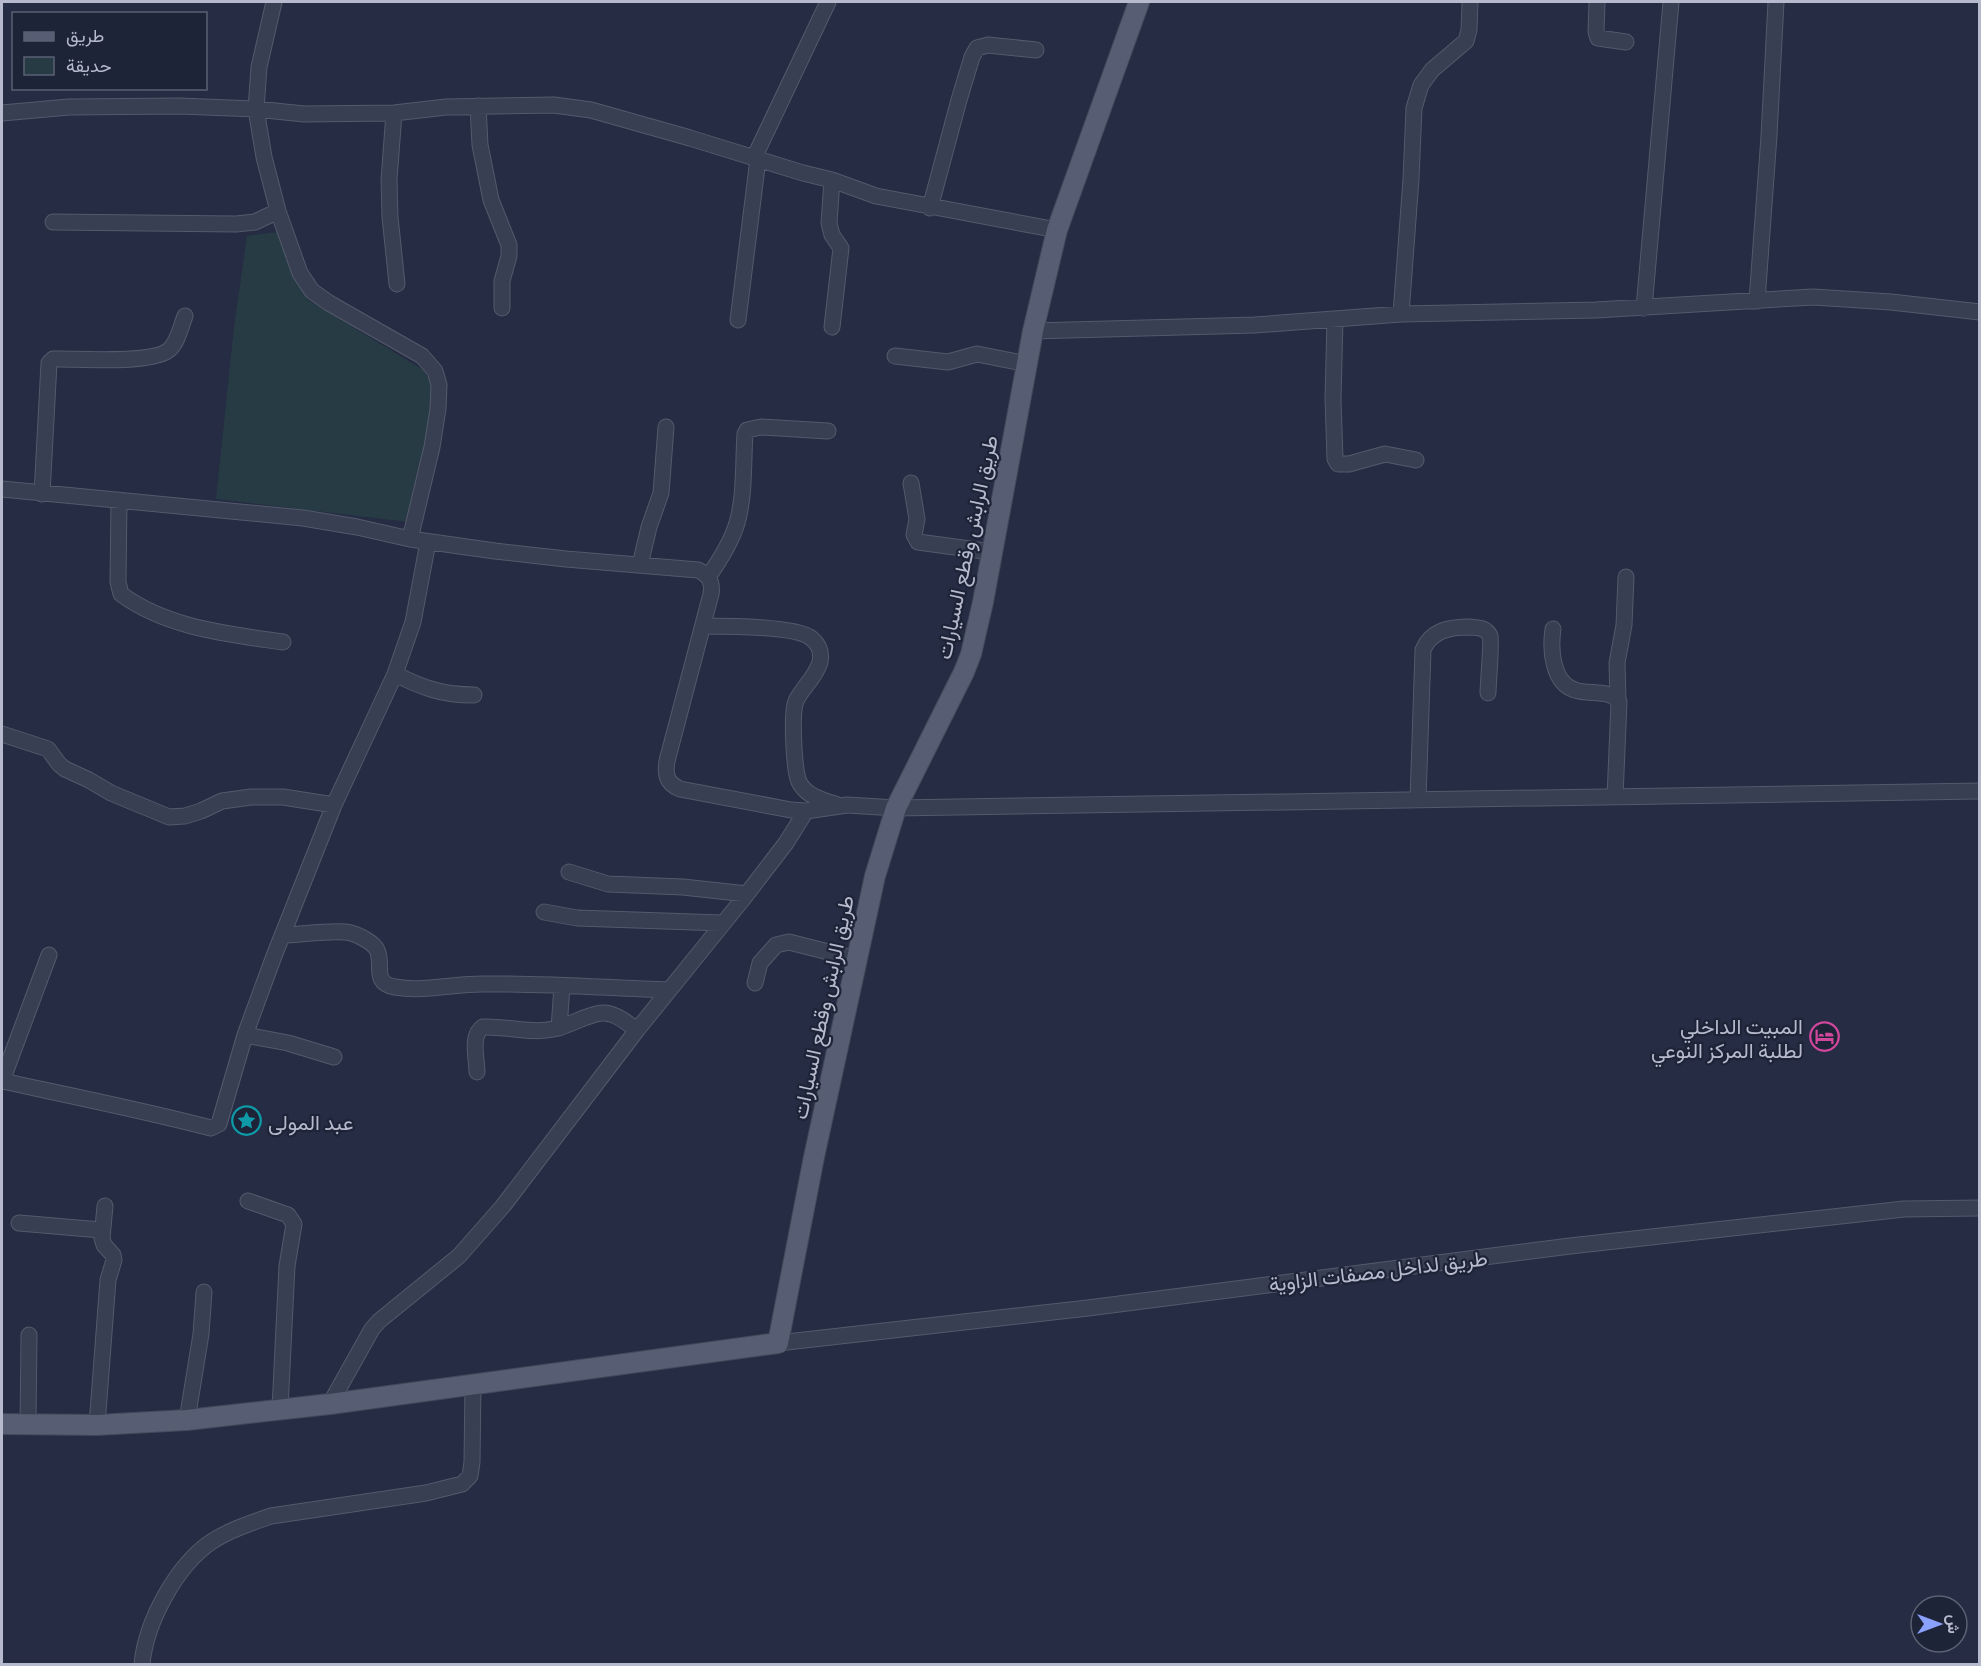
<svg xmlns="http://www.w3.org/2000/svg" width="1981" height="1666" font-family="Barlow,Vazirmatn,sans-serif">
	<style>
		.green { fill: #273b44 }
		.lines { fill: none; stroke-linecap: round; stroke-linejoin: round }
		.minor-casing { stroke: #545a6c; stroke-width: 17 }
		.major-casing { stroke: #43485b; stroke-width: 22 }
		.minor { stroke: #393f52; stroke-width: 15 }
		.major { stroke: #575d72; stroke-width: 20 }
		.labels { text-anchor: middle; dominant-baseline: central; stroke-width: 4.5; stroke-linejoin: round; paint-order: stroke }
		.street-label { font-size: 21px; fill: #b6bacc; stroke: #1e2438 }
		.poi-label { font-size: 21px; fill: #b6bacc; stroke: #1e2438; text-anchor: end }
	</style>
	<rect width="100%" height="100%" fill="#252c43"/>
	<path class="green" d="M278 232 307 299 423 370 432 383V416L408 522 216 499 234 327 247 236Z"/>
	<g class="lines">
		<defs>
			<path id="minor" d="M274 2 259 67 256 109 264 157 278 211 300 273 312 291 329 303 422 356 435 371 439 385 438 409 432 447 410 539
				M1597 2 1596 32 1598 38 1626 42
				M478 106 480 145 491 200 509 245V256L502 281V308
				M2 113 69 107 180 106 256 109 304 114 394 113 446 107 554 105 591 110 690 138 803 173 832 180 876 196 1057 230
				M394 113 389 180 390 217 397 284
				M754 158 828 2
				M930 208 959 100 972 57 977 48 988 45 1036 50
				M53 222 236 224 255 222 278 211
				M1757 301 1769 136 1776 2
				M1644 308 1671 2
				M1401 314 1411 179 1414 108 1421 85 1432 70 1466 41 1469 30 1470 2
				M1335 319 1333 399 1335 459 1338 464H1349L1385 454 1416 460
				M738 320 758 159
				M832 327 841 248 832 235 829 223 832 180
				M1033 331 1255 325 1401 314 1596 310 1813 297 1891 302 1980 312
				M895 356 948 362 977 354 1027 364
				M911 483 917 519 914 535 918 542 992 552
				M2 489 303 518 357 527 410 539 495 551 566 559 698 570C709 575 713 582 711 594L667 761C665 774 666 783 680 789L791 810 806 811 847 805 896 808 1980 791
				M42 494 49 363 53 359H61C83 359 156 364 170 349 178 341 181 326 185 316
				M119 500 118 582 121 594C167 628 228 634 283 642
				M640 565 649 527 661 493 666 427
				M708 577C720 560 731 543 737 523 745 495 743 463 745 434L747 430 761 427 828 431
				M703 626C724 626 796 626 811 638 819 644 822 653 820 662 816 677 802 688 796 701 791 713 794 765 798 779 799 783 802 787 805 790 814 799 827 801 838 805
				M1553 629C1550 649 1552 683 1575 690 1589 695 1611 689 1619 702L1615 797
				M395 674C423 688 442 695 474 695
				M1618 699 1617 663 1624 625 1626 577
				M2 734 48 749 59 764 65 769 89 780 111 793 169 817 185 816 201 811 222 801 251 797H283L334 805
				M1418 800 1423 650C1431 630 1450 627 1470 627 1478 628 1486 627 1490 636 1492 641 1488 684 1488 693
				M569 872 608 884 683 887 747 894
				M544 912 577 918 722 923
				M282 935C300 935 335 929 351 933 359 935 374 943 377 950 384 964 371 983 395 987 424 992 453 984 482 984 544 983 607 988 669 990
				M755 983 760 963 776 945 789 942 856 959
				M559 1028 562 986
				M245 1035 288 1043 334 1057
				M477 1072C477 1059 470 1035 483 1027 507 1026 530 1034 554 1029 569 1026 590 1013 603 1013 616 1013 627 1023 637 1030
				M2 1081C72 1096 142 1110 211 1128L219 1124 245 1035 274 956 334 805 395 674 413 622 428 542
				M2 1081 49 955
				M248 1201 288 1215 294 1224 287 1266 280 1408
				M19 1223 101 1230
				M778 1343 1088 1308 1570 1246 1904 1209 1980 1208
				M330 1404 372 1329 379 1321 459 1256 503 1206 637 1030 743 899 786 843 806 811
				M187 1420 201 1334 204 1292
				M28 1425 29 1335
				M97 1425 108 1280 114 1260 113 1255 104 1245 102 1238 105 1206
				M142 1664C146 1622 176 1566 211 1542 229 1530 251 1523 271 1516L426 1493 462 1484 470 1476 472 1462 473 1384"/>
			<path id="major" d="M2 1424 97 1425 187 1420 330 1404 778 1343 814 1157 875 876 896 808 964 672 971 654 983 602 1033 331 1057 230 1139 2"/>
		</defs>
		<use href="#minor" class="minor-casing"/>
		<use href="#major" class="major-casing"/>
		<use href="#minor" class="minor"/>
		<use href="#major" class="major"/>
	</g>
	<defs>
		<symbol id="hotel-ring" viewBox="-11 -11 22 22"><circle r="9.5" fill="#1e2438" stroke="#d1479c" stroke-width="1.5"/><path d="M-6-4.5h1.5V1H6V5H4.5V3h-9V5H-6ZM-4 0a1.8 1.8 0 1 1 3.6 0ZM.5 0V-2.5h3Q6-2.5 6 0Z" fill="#d1479c"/></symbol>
		<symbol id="sight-ring" viewBox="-11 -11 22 22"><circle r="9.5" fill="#1e2438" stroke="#0f9aa8" stroke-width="1.5"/><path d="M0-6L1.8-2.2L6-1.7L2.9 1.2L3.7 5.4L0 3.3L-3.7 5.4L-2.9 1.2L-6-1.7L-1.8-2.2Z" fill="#0f9aa8"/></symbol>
	</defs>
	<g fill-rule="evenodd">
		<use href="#hotel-ring" x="1808" y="1020" width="33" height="33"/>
		<use href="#sight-ring" x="230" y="1104" width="33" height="33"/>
	</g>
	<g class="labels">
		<g class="street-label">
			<text transform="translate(966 547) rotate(-78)">طريق الرابش وقطع السيارات</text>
			<text transform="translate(822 1007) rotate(-78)">طريق الرابش وقطع السيارات</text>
			<text transform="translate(1378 1270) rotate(-7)">طريق لداخل مصفات الزاوية</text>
		</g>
		<g class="poi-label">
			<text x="1803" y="1025">المبيت الداخلي<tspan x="1803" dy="24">لطلبة المركز النوعي</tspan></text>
			<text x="268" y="1121" text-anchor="start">عبد المولى</text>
		</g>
	</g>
	<rect width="1981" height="1666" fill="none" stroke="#b6bacc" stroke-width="6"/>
	<rect x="12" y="12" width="195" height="78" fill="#1e2438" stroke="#5b6073" stroke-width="1.5"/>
	<rect x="24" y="32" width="30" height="9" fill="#575d72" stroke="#5b6073" stroke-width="1.5"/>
	<text x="66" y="42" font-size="18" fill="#b6bacc">طريق</text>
	<rect x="24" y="57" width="30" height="18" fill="#273b44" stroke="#5b6073" stroke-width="1.5"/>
	<text x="66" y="72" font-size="18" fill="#b6bacc">حديقة</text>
	<g transform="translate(1939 1624) rotate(90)"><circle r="28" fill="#1e2438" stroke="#5b6073" stroke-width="1.5"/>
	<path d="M0-4.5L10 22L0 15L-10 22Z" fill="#8aa1fe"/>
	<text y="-9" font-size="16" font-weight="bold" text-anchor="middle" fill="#b6bacc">ش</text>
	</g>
</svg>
